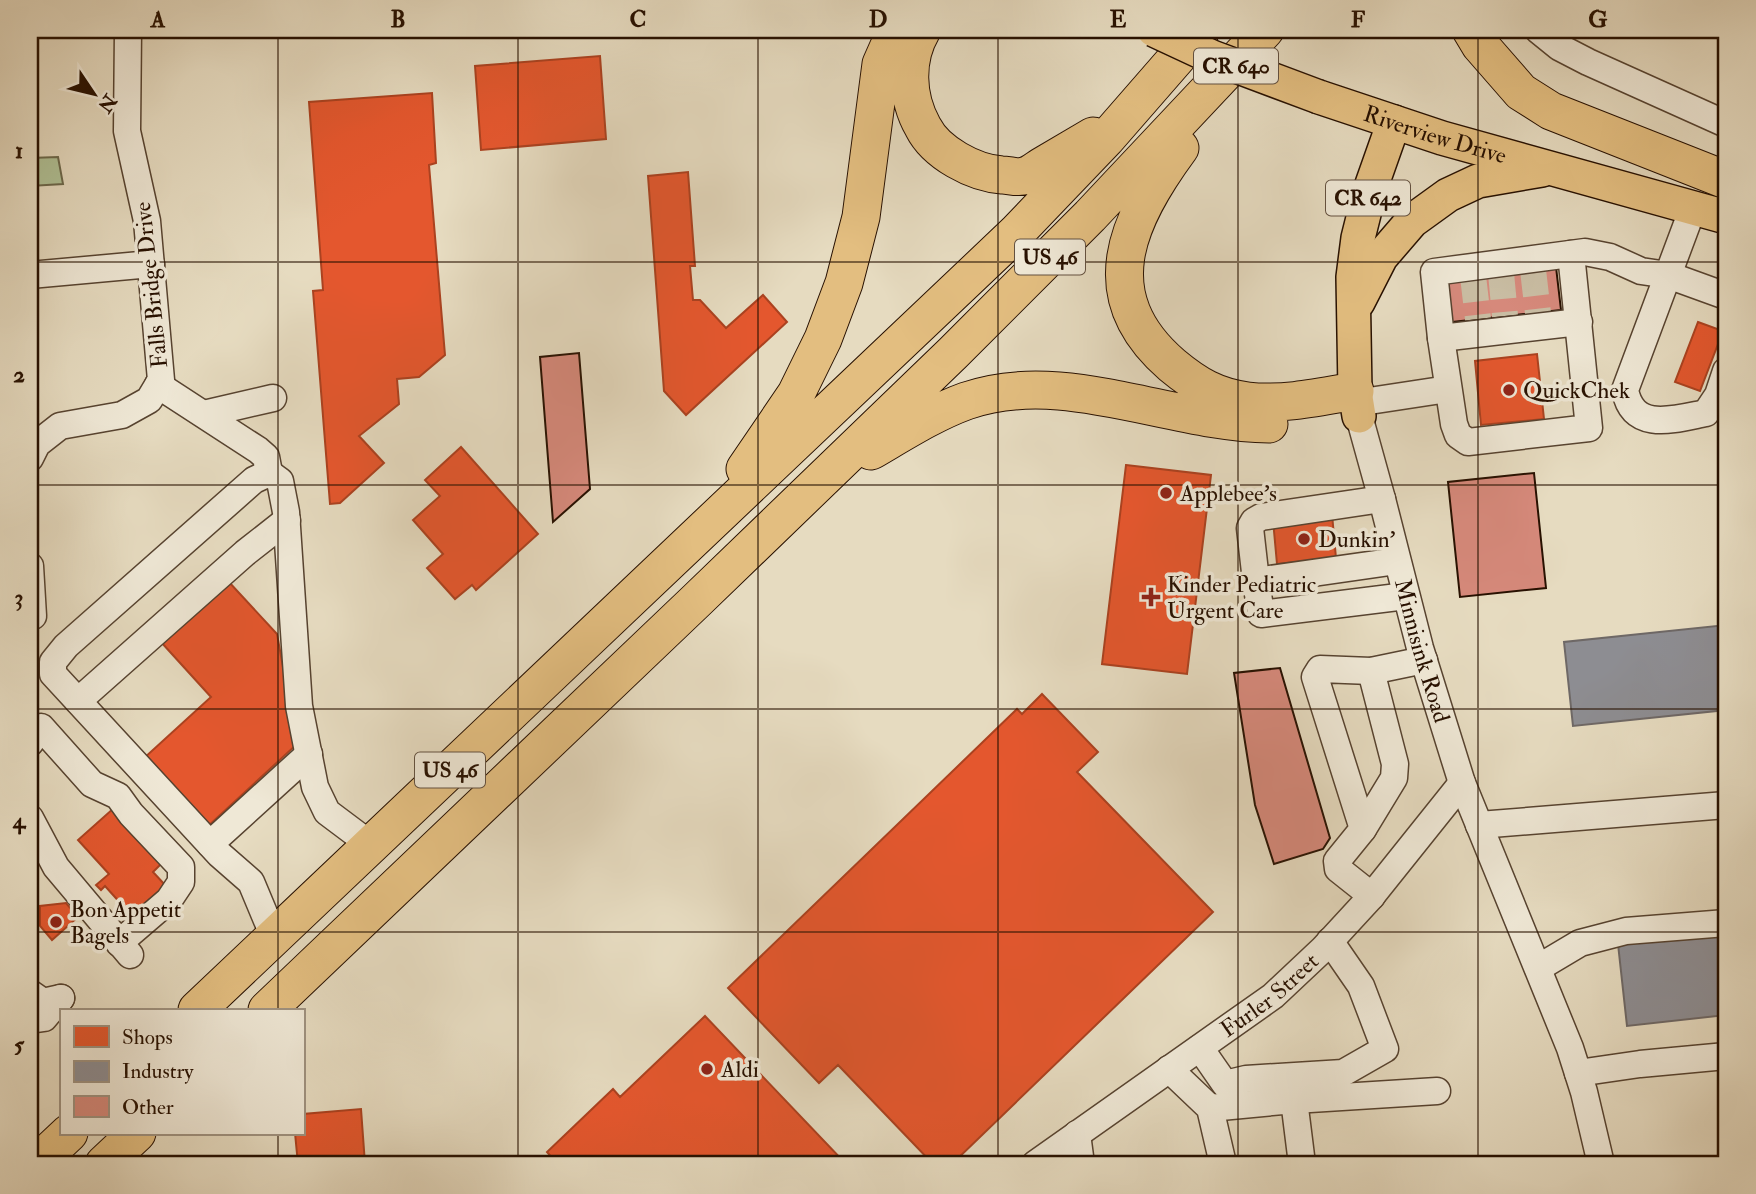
<svg xmlns="http://www.w3.org/2000/svg" width="1756" height="1194" font-family="'IM FELL Double Pica',serif">
	<style>
		.green { fill: #b0c196; stroke: #6c684b; stroke-width: 2 }
		.shops { fill: #e4572e; stroke: #ab4220; stroke-width: 2 }
		.industry { fill: #8d8d92; stroke: #6e6866; stroke-width: 2 }
		.building { fill: #d6897b; stroke: #271000; stroke-width: 2 }
		.lines { fill: none; stroke-linecap: round; stroke-linejoin: round }
		.minor-tunnel { stroke: #c9bda3; stroke-width: 26; stroke-dasharray: 26 13; stroke-linecap: butt }
		.minor-casing { stroke: #574330; stroke-width: 29 }
		.major-casing { stroke: #271000; stroke-width: 36 }
		.highway-casing { stroke: #271000; stroke-width: 39 }
		.minor { stroke: #efe8d6; stroke-width: 26 }
		.major { stroke: #e3be80; stroke-width: 33 }
		.highway { stroke: #e3be80; stroke-width: 37 }
		.major-bridge-casing { stroke: #271000; stroke-width: 36; stroke-linecap: butt }
		.major-bridge { stroke: #e3be80; stroke-width: 33 }
		.grid { fill: none; stroke: #271000; stroke-width: 2; stroke-opacity: 0.55 }
		.poi-dot { fill: #8f2418; stroke: #efe8d6; stroke-width: 2.5 }
		.labels { text-anchor: middle; dominant-baseline: central; stroke-width: 7; stroke-linejoin: round; paint-order: stroke }
		.shield { fill: #efe8d6; stroke: #635140; stroke-width: 2 }
		.shield-label { font-size: 21px; font-weight: bold; fill: #271000 }
		.street-label { font-size: 23px; fill: #271000; stroke: #efe8d6 }
		.poi-label { font-size: 23px; fill: #271000; stroke: #efe8d6; text-anchor: start }
		.neatline { fill: none; stroke: #271000; stroke-width: 2.5 }
		.grid-label { font-size: 23px; text-anchor: middle; font-weight: bold; fill: #271000 }
	</style>
	<rect width="100%" height="100%" fill="#e6dbc0"/>
	<filter id="stains"><feTurbulence type="fractalNoise" baseFrequency=".00286" numOctaves="4"/><feColorMatrix values="0 0 0 0 .2 0 0 0 0 .09 0 0 0 0 .02 0 0 0 .5 -.17"/></filter>
	<radialGradient id="worn" r=".72"><stop offset=".6" stop-color="#630" stop-opacity="0"/><stop offset="1" stop-color="#630" stop-opacity=".3"/></radialGradient>
	<path class="green" d="M58 157 63 184 30 186V158Z"/>
	<path class="shops" d="M600 56 606 139 481 150 475 66Z
		M432 93 436 163 429 165 445 355 419 377 397 379 399 404 359 436 384 463 340 503 330 504 313 291 323 290 309 102Z
		M688 172 695 266H690L693 300H700L726 328 763 295 787 322 686 415 664 391 648 176Z
		M1698 322 1723 331 1700 391 1675 382Z
		M1537 354 1544 419 1481 425 1475 361Z
		M461 447 538 534 476 590 472 585 455 599 427 568 443 554 413 520 440 496 425 480Z
		M1126 465 1211 475 1187 674 1102 664Z
		M1332 514 1336 558 1277 564 1273 520Z
		M228 581 277 634 297 744 206 828 143 759 211 697 161 642Z
		M1042 694 1098 752 1077 772 1213 912 952 1164H933L838 1065 819 1083 728 988 1017 709 1022 714Z
		M115 807 168 857 153 872 166 886 132 916 105 886 101 890 96 885 109 874 78 840Z
		M66 903 78 917 52 940 40 926V906Z
		M705 1016 846 1164H550L554 1160 547 1152 613 1089 620 1097Z
		M361 1109 365 1164H298L295 1133H303V1114Z"/>
	<path class="industry" d="M1726 625V710L1573 726 1564 642Z
		M1725 933 1726 1015 1627 1026 1618 944Z"/>
	<path class="building" d="M1556 267 1561 310 1452 322 1447 279Z
		M579 353 590 489 553 522 540 357Z
		M1534 473 1546 588 1460 597 1448 482Z
		M1280 668 1330 838 1323 849 1274 864 1255 805 1234 673Z"/>
	<g class="lines">
		<path class="minor-tunnel" d="M1533 270 1538 313
			M1501 273 1505 316
			M1473 276 1478 319"/>
		<defs>
			<g id="minor">
				<path d="M1538 30 1559 47 1588 62 1726 124"/>
				<path d="M1693 208 1625 390C1633 433 1675 419 1706 413L1718 395 1726 371"/>
				<path d="M30 275 151 264"/>
				<path d="M1579 322 1441 338 1434 272 1585 252 1610 257 1641 271 1668 275 1726 296"/>
				<path d="M1441 338 1454 424 1458 435 1468 442 1589 428 1571 254"/>
				<path d="M158 385 258 450 266 457 269 473"/>
				<path d="M1356 403 1448 389"/>
				<path d="M204 414 273 398"/>
				<path id="s1" d="M1359 416 1382 499 1420 648 1462 783 1570 1048 1584 1092 1601 1164"/>
				<path d="M30 458 37 444 60 426 122 415 149 400 161 380 147 221 127 131 128 30"/>
				<path d="M1382 499 1261 517 1254 521 1250 528 1256 581 1397 561"/>
				<path d="M30 566 33 616"/>
				<path d="M1256 581 1261 614 1406 596"/>
				<path d="M78 701 245 553 287 520"/>
				<path d="M30 743 41 727 92 784 118 796 131 814 181 867V882L169 900 119 943"/>
				<path d="M30 818 56 867 130 955"/>
				<path d="M1479 825 1726 805"/>
				<path d="M1363 829 1394 778 1395 764 1371 671"/>
				<path d="M210 844 309 754"/>
				<path d="M1372 896 1338 869 1337 861 1363 829 1315 677 1320 669 1371 671 1424 660"/>
				<path d="M274 937 251 882 219 854 53 674V662L66 646 254 480 269 473 280 481 286 512 299 706 315 787 327 812 371 845"/>
				<path d="M1538 968 1580 943 1626 931 1726 923"/>
				<path d="M30 993 43 1002 61 998"/>
				<path d="M30 1020 44 1018 61 998"/>
				<path d="M1200 1048 1225 1084 1246 1079 1343 1073 1385 1049 1361 986 1330 941"/>
				<path d="M1169 1069 1210 1108 1223 1164"/>
				<path d="M1578 1073 1640 1064 1726 1056"/>
				<path d="M1294 1100 1437 1091"/>
				<path d="M1210 1108 1294 1100 1302 1164"/>
				<path d="M1077 1134 1081 1164"/>
				<path id="s2" d="M1035 1164 1273 996 1323 949 1370 898 1462 783"/>
			</g>
			<g id="major">
				<path id="s3" d="M1319 97 1442 138 1726 217"/>
				<path d="M1358 302 1381 257 1412 221 1448 195 1478 181 1542 170"/>
				<path d="M1359 416 1355 391 1353 277 1358 238 1370 190 1394 122"/>
			</g>
			<path id="highway" d="M922 30C905 59 906 97 923 127 936 153 974 173 1002 175 1009 175 1018 178 1024 176 1030 175 1037 169 1042 166 1059 156 1076 146 1093 136
				M1471 30 1480 45 1521 92 1551 111 1726 180
				M1180 148C1127 220 1091 295 1172 365 1196 385 1216 397 1248 401 1283 405 1320 397 1355 391
				M871 451C902 433 933 413 966 401 1063 367 1170 423 1269 424
				M745 469 796 394 823 339 844 283 861 217 881 64 896 30
				M197 1010 1016 233 1106 139 1201 30
				M267 1010 697 600 953 353 1090 216 1265 30
				M36 1164 69 1133
				M104 1164 137 1133"/>
		</defs>
		<use href="#minor" class="minor-casing"/>
		<use href="#major" class="major-casing"/>
		<use href="#highway" class="highway-casing"/>
		<use href="#minor" class="minor"/>
		<use href="#major" class="major"/>
		<use href="#highway" class="highway"/>
		<defs>
			<path id="major-bridge" d="M1154 30 1212 57 1319 97"/>
		</defs>
		<use href="#major-bridge" class="major-bridge-casing"/>
		<use href="#major-bridge" class="major-bridge"/>
	</g>
	<path class="grid" d="M278 30V1010M518 30V1164M758 30V1164M998 30V1164M1238 30V1164M1478 30V1164M30 262H1726M30 485H1726M30 709H1726M30 932H1726M278 1133V1164"/>
	<g class="poi-dot">
		<circle cx="1509" cy="390" r="7"/>
		<circle cx="1166" cy="493" r="7"/>
		<circle cx="1304" cy="539" r="7"/>
		<path d="M1147.5 586.5h7v7h7v7h-7v7h-7v-7h-7v-7h7z"/>
		<circle cx="56" cy="922" r="7"/>
		<circle cx="707" cy="1069" r="7"/>
	</g>
	<g class="labels">
		<g class="shield">
			<rect x="1194" y="48.5" width="84" height="35" rx="5"/>
			<rect x="1326" y="180.5" width="84" height="35" rx="5"/>
			<rect x="1015" y="239.5" width="70" height="35" rx="5"/>
			<rect x="415" y="752.5" width="70" height="35" rx="5"/>
		</g>
		<g class="shield-label">
			<text x="1236" y="66">CR 640</text>
			<text x="1368" y="198">CR 642</text>
			<text x="1050" y="257">US 46</text>
			<text x="450" y="770">US 46</text>
		</g>
		<g class="street-label">
			<text stroke="none"><textPath href="#s3" startOffset="122">Riverview Drive</textPath></text>
			<text transform="translate(151 285) rotate(-96)">Falls Bridge Drive</text>
			<text stroke="none"><textPath href="#s1" startOffset="243">Minnisink Road</textPath></text>
			<text stroke="none"><textPath href="#s2" startOffset="289">Furler Street</textPath></text>
		</g>
		<g class="poi-label">
			<text x="1523" y="390">QuickChek</text>
			<text x="1180" y="493">Applebee's</text>
			<text x="1318" y="539">Dunkin'</text>
			<text x="1167" y="584">Kinder Pediatric<tspan x="1167" dy="26">Urgent Care</tspan></text>
			<text x="70" y="909">Bon Appetit<tspan x="70" dy="26">Bagels</tspan></text>
			<text x="721" y="1069">Aldi</text>
		</g>
	</g>
	<rect width="1756" height="1194" fill="none" stroke="#e6dbc0" stroke-width="77"/>
	<rect x="60" y="1009" width="245" height="126" fill="#efe8d6" stroke="#9f9280" stroke-width="2"/>
	<rect x="74" y="1026" width="35" height="21" fill="#e4572e" stroke="#9f9280" stroke-width="2"/>
	<text x="122" y="1044" font-size="21" fill="#271000">Shops</text>
	<rect x="74" y="1061" width="35" height="21" fill="#8d8d92" stroke="#9f9280" stroke-width="2"/>
	<text x="122" y="1078" font-size="21" fill="#271000">Industry</text>
	<rect x="74" y="1096" width="35" height="21" fill="#d6897b" stroke="#9f9280" stroke-width="2"/>
	<text x="122" y="1114" font-size="21" fill="#271000">Other</text>
	<g transform="translate(94 94) rotate(125)" stroke="#efe8d6" stroke-width="5" paint-order="stroke">
	<path d="M0-5L12 26L0 18L-12 26Z" fill="#271000"/>
	<text y="-10" font-size="19" font-weight="bold" text-anchor="middle" fill="#271000">N</text>
	</g>
	<rect x="38" y="38" width="1680" height="1118" class="neatline"/>
	<g class="grid-label">
		<text x="158" y="27">A</text>
		<text x="398" y="27">B</text>
		<text x="638" y="27">C</text>
		<text x="878" y="27">D</text>
		<text x="1118" y="27">E</text>
		<text x="1358" y="27">F</text>
		<text x="1598" y="27">G</text>
		<text x="19" y="158">1</text>
		<text x="19" y="382">2</text>
		<text x="19" y="605">3</text>
		<text x="19" y="828">4</text>
		<text x="19" y="1052">5</text>
	</g>
	<rect width="100%" height="100%" filter="url(#stains)"/>
	<rect width="100%" height="100%" fill="url(#worn)"/>
</svg>
